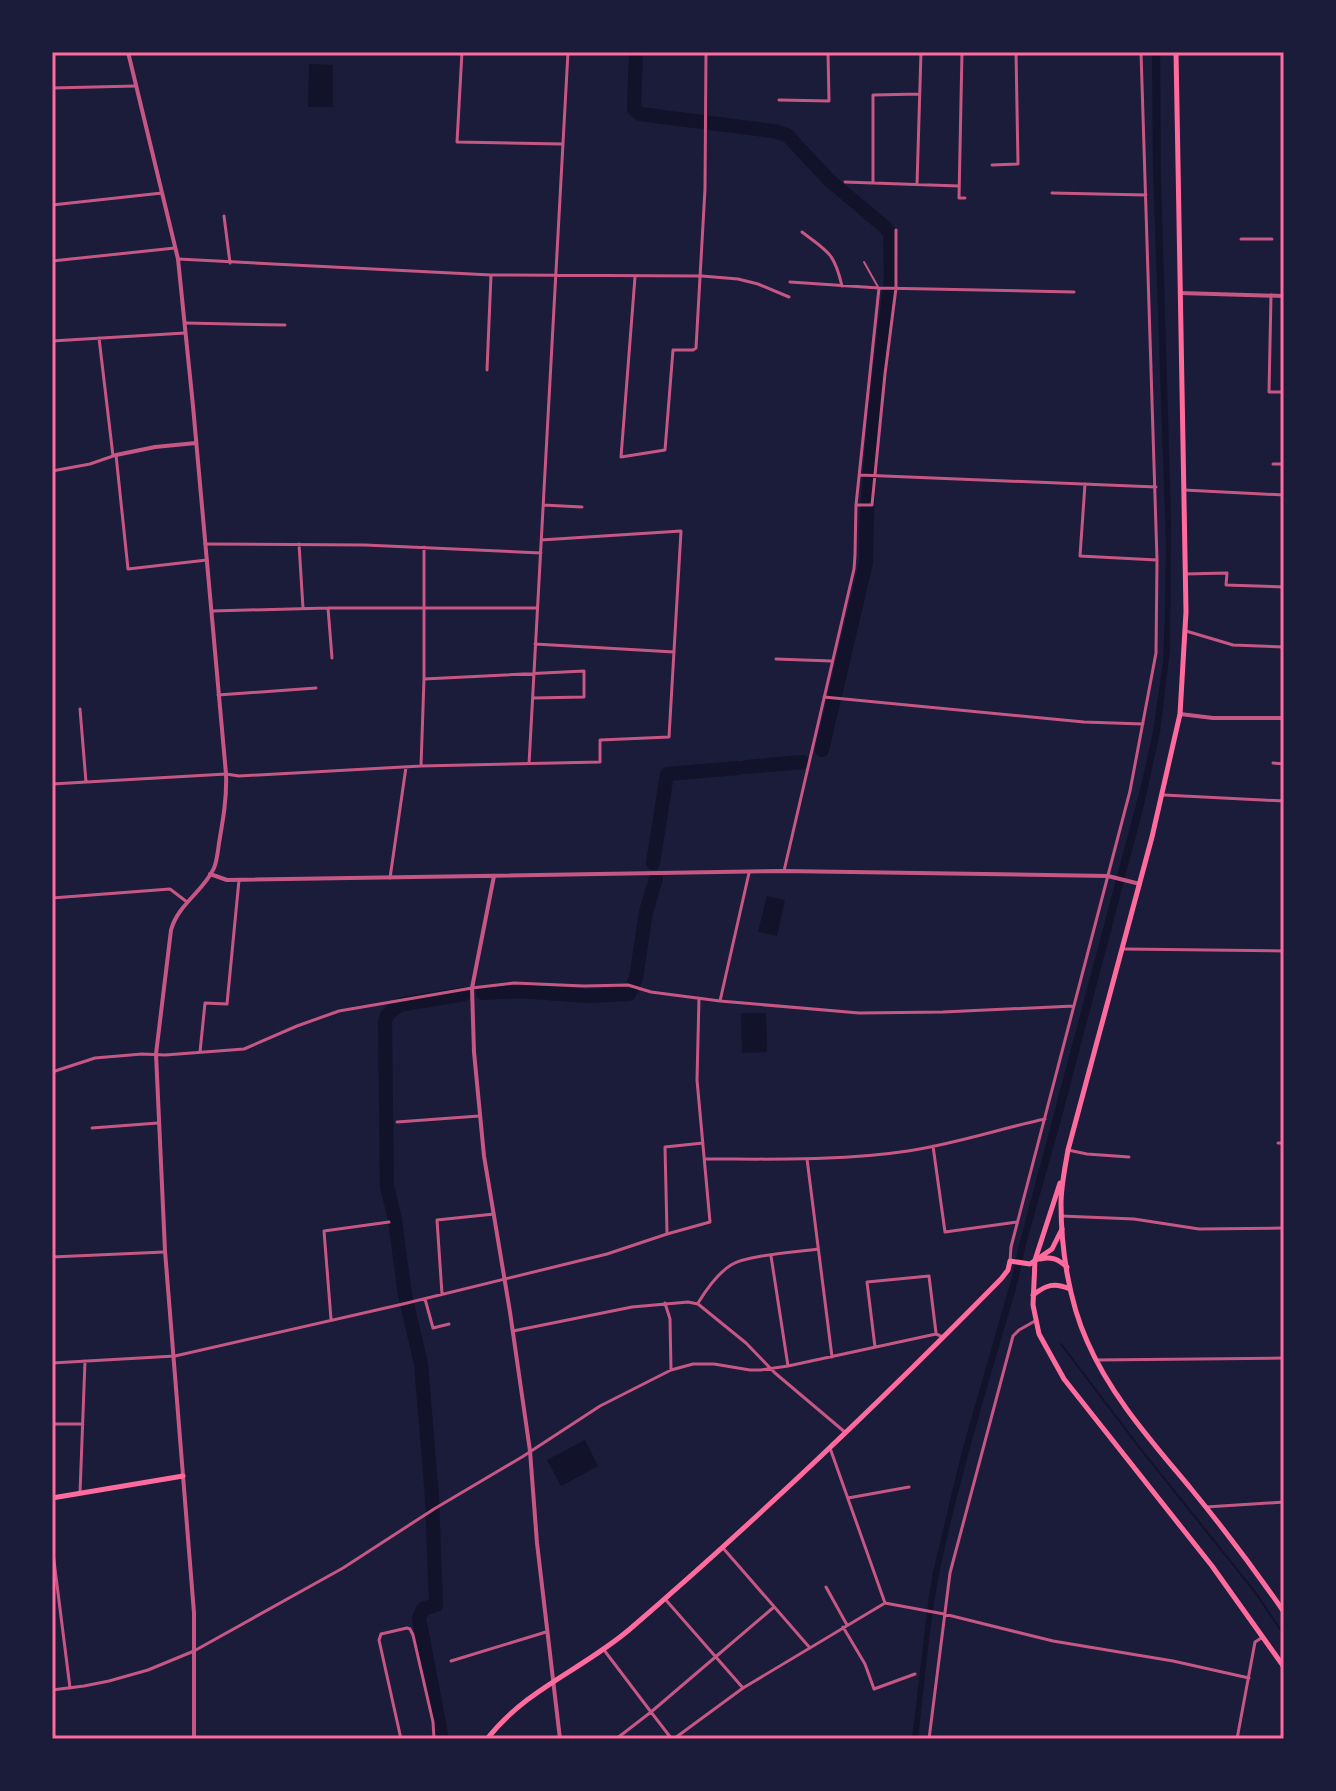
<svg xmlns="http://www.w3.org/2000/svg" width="1336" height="1791" font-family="'PT Sans',sans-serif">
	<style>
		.water { fill: #12122b }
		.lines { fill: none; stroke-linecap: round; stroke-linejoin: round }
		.stream { stroke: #12122b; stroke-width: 2 }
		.river { stroke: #12122b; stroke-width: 14 }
		.service { stroke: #c65784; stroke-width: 2 }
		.minor { stroke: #c65784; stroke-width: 3 }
		.tertiary { stroke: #c65784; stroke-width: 4 }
		.secondary { stroke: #ff6b9d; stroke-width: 5 }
		.primary { stroke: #ff6b9d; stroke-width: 5 }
		.neatline { fill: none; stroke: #ff6b9d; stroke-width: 3 }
	</style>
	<rect width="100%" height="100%" fill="#1b1b3a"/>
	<path class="water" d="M1152 52H1160L1161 179 1171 519 1170 650 1160 732 1144 805 1061 1120 1026 1244 1018 1281C991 1375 962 1468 941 1564 929 1621 925 1681 918 1739H912L928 1604 933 1572 962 1451 1012 1277 1019 1245 1141 786 1153 732 1163 662 1165 612 1166 543 1153 168Z
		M309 64 333 65V107H308Z
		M767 896 785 900 777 936 758 932Z
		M741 1013H766L767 1052 742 1053Z
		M585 1440 598 1466 561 1486 547 1460Z"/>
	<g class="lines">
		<path class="stream" d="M1061 1344 1139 1447 1255 1592 1284 1635"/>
		<path class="river" d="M636 52 634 109 640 114 773 131 787 135 829 180 886 228 890 234 891 279 875 410 867 512 866 563 822 750
			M746 767 803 762
			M653 863 667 774 738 768
			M483 993 518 991 588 996 629 994 636 978 646 912 656 878
			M442 1739 419 1618 423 1609 436 1605 432 1497 421 1364 405 1295 395 1220 387 1186 385 1022 387 1015 399 1005 464 994"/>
		<path class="service" d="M864 262 878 287"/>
		<path class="minor" d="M462 52 457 142 562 144
			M962 52 959 198H965
			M52 88 136 86
			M919 94 873 95V183L959 186
			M779 100 829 101 828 52
			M992 165 1018 164 1016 52
			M845 182 873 183
			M917 184 921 52
			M1052 193 1146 195
			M52 205 162 193
			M224 216 230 263
			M802 232C828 252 834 252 842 286
			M1241 239H1272
			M178 259 491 275 702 276 738 279 758 284 789 297
			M52 261 175 248
			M635 277 621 457 665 450 673 350H693L696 348 705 189 706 52
			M790 282 879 288 1074 292
			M1271 295 1269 392H1284
			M185 323 285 325
			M99 338 113 456
			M52 341 185 333
			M487 370 491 275
			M1273 464H1284
			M52 471 90 464 116 455 128 569 207 560
			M860 475 1156 487
			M1085 484 1080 556 1157 560
			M1184 490 1284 495
			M543 505 582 507
			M856 505H872L885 374 896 288V230
			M205 544 365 545 541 553
			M299 544 303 608
			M1185 574 1227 573 1226 585 1284 587
			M328 608 332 658
			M212 611 328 608H536
			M1186 631 1233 645 1284 647
			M535 644 674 652
			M776 659 831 661
			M424 679 584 671V697L533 698
			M218 695 316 688
			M824 697 1084 722 1143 724
			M80 709 86 782
			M1273 763 1284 764
			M529 764 568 52
			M1284 764V754
			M421 766 424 679V547
			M52 784 226 774 239 776 421 766 600 762V740L669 737 681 531 541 540
			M1164 795 1284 801
			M784 871 854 569 855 555 856 505 879 288
			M390 878 406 767
			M52 898 170 889 187 902
			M1124 949 1284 951
			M720 1001 749 873
			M200 1052 205 1003 227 1004 239 880
			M52 1072 95 1058 142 1054 165 1055 244 1049 297 1026 339 1011 472 988 514 983 584 986 628 985 651 992 720 1001 859 1013 943 1012 1074 1006
			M1283 1104 1284 1105
			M397 1122 479 1116
			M92 1128 158 1123
			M1278 1143H1284
			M933 1146 945 1232 1017 1222
			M1068 1150 1087 1154 1129 1157
			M705 1159C773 1159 841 1161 908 1151 954 1144 999 1129 1045 1119
			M807 1159 832 1357
			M1061 1216 1134 1219 1199 1229 1284 1228
			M667 1233 665 1147 703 1143
			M771 1256 788 1366
			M52 1257 164 1252
			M1010 1261 1011 1247 1130 791 1156 653 1157 560 1141 52
			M442 1294 437 1220 494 1214
			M425 1299 433 1328 449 1324
			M665 1303 670 1319 671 1370
			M698 1303C706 1290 718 1273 731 1265 746 1255 798 1252 818 1249
			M331 1319 324 1231 389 1222
			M513 1331 632 1307 688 1302 698 1304 746 1343 775 1373 846 1433
			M875 1347 867 1282 929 1276 936 1333
			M1096 1360 1284 1358
			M52 1363 175 1356 403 1304 607 1254 667 1234 710 1222 697 1080 699 998
			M52 1424H83
			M830 1448 885 1603
			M80 1493 85 1361
			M848 1498 909 1487
			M1206 1507 1284 1502
			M52 1545 70 1688
			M723 1548 810 1648
			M826 1587 847 1625
			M665 1599 743 1688
			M843 1627 865 1664 874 1689 915 1674
			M604 1650 651 1712 774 1607
			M451 1661 546 1632
			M52 1690 84 1686 109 1681 148 1670 194 1651 343 1568 434 1509 522 1457 600 1406 671 1370 693 1364H714L750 1370H760L788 1366 936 1334 943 1337
			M401 1739 379 1640 381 1634 407 1628 410 1629 413 1635 433 1722 434 1739
			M616 1739 651 1712 671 1738
			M667 1739 675 1738 743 1688 885 1603 944 1614 1053 1641 1173 1661 1249 1678
			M898 1739 904 1738
			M929 1739 950 1573 1013 1336 1019 1330 1035 1321
			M1237 1739 1255 1642 1263 1637"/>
		<path class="tertiary" d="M128 52 178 259 193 406 226 774C227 798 223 820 219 843 218 851 217 861 214 868 204 891 178 904 171 930L156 1054 165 1251 194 1613V1739
			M1180 293 1284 296
			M116 455 155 447 196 443
			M1180 714 1213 718H1284
			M210 874 227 880 784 871 1108 876 1140 884
			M494 876 472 988 474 1052 484 1156 510 1312 530 1451 537 1543 560 1739"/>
		<path class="secondary" d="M1040 1259C1051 1256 1058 1259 1067 1267
			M52 1498 183 1476
			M487 1739C527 1688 582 1670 630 1629 759 1518 882 1400 1001 1279L1008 1270 1010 1261 1030 1264 1052 1249 1062 1229"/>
		<path class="primary" d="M1176 52 1186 612 1180 714 1152 837 1068 1150C1065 1168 1061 1186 1061 1204 1061 1249 1069 1301 1087 1341 1111 1397 1154 1444 1192 1490 1224 1529 1255 1570 1284 1612
			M1060 1183 1035 1260 1033 1305 1039 1334 1064 1379 1212 1566 1284 1667
			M1033 1295C1046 1285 1054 1282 1070 1289"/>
	</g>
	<rect width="1336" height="1791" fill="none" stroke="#1b1b3a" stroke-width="108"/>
	<rect x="54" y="54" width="1228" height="1683" class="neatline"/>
</svg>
